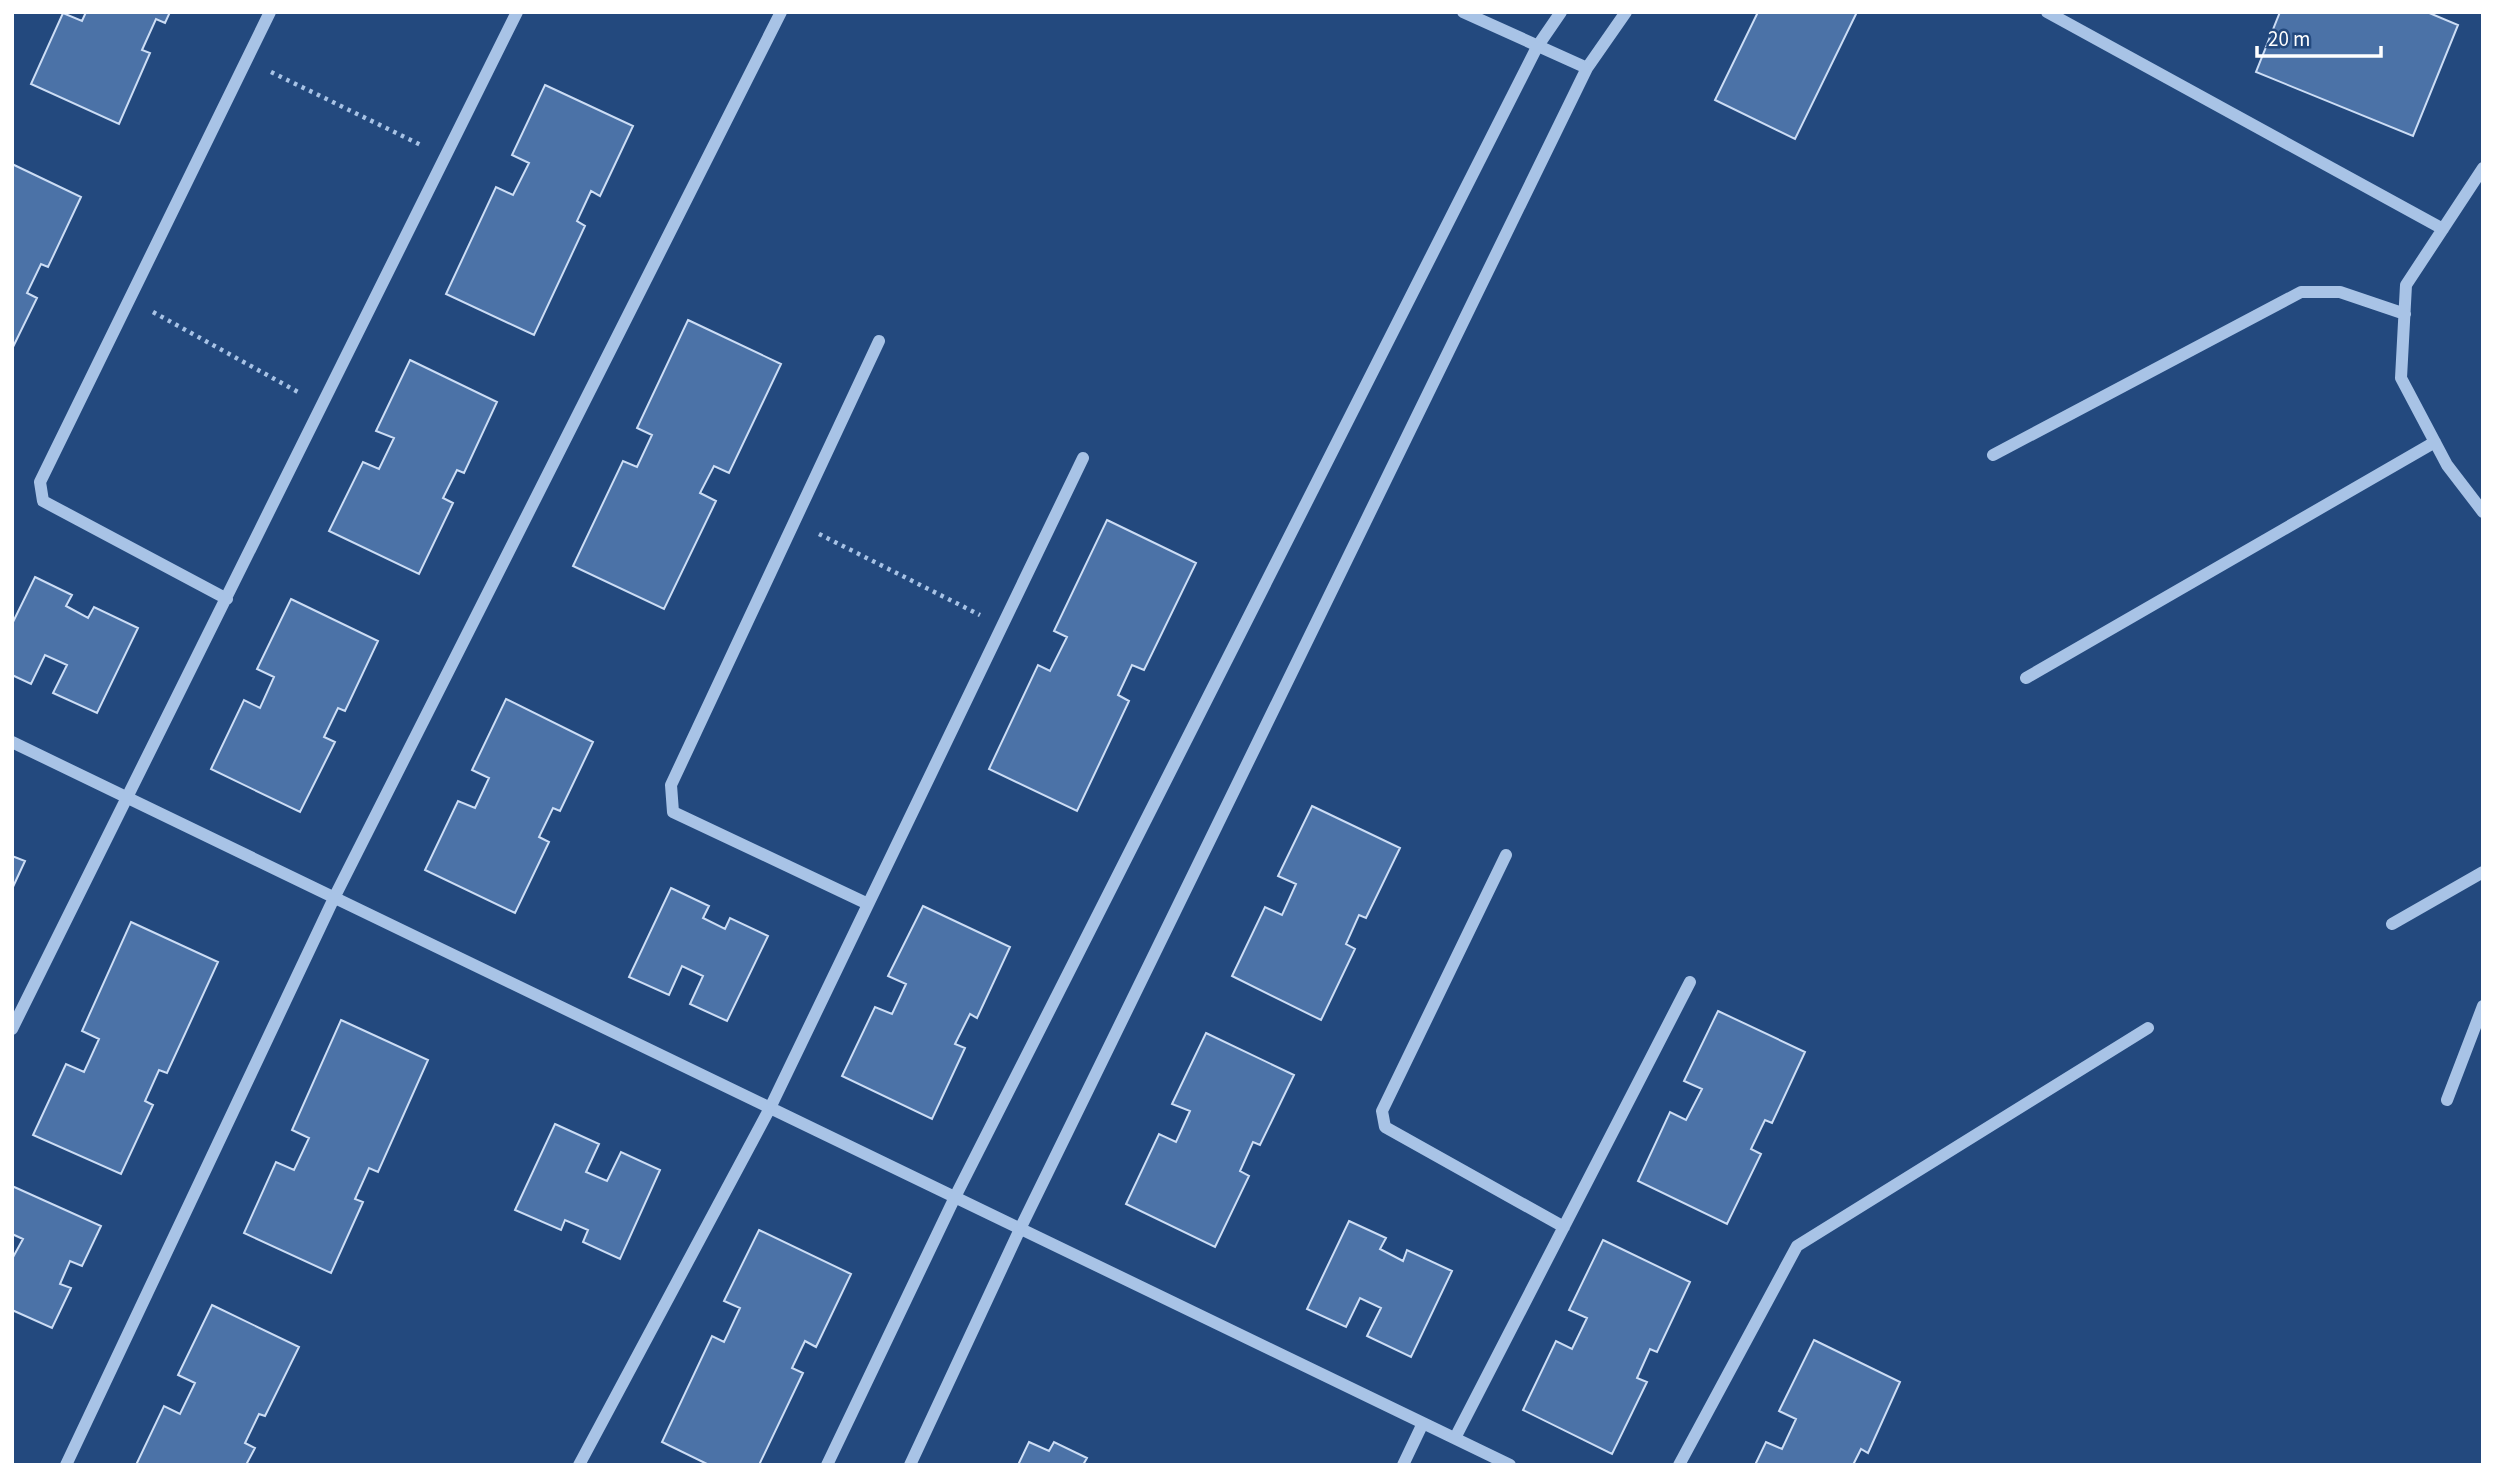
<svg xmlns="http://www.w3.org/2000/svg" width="2495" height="1477" font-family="'Source Sans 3',sans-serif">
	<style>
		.building { fill: #4b72a7; stroke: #ccddf5; stroke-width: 2 }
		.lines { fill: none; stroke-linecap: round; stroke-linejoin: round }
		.path { stroke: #a8c3e6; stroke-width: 4.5; stroke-dasharray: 3.5 5; stroke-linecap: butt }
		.minor { stroke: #a8c3e6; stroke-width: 12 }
	</style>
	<rect width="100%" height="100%" fill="#23497e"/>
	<path class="building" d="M86 12H170L165 23 156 19 142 50 150 53 119 124 31 84 63 13 82 21Z
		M1758 12H1857L1795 139 1715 100Z
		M2280 12H2427L2458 25 2413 136 2256 72Z
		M545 85 633 126 600 196 591 191 577 221 585 226 534 335 446 294 496 187 513 195 529 163 512 155Z
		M12 164 81 197 48 267 41 264 27 293 37 298 12 349Z
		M688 320 781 364 729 473 714 466 700 493 716 501 664 609 573 566 623 461 637 467 652 435 637 428Z
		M410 360 497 402 464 473 457 470 443 498 453 503 419 574 329 531 363 462 379 469 394 438 376 431Z
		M1107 520 1196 563 1144 670 1132 665 1118 695 1129 701 1077 811 989 769 1038 665 1050 671 1067 637 1054 631Z
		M35 577 72 595 66 606 88 618 94 607 138 628 97 713 53 693 67 665 45 655 31 684 12 675V624Z
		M291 599 378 641 345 711 338 708 324 737 335 742 300 812 211 769 244 700 260 708 274 677 257 669Z
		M506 699 593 742 560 811 553 808 539 837 549 842 515 913 425 870 458 801 475 808 489 778 472 770Z
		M1312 806 1400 848 1366 918 1359 915 1346 944 1355 949 1321 1020 1232 976 1265 907 1282 915 1296 884 1278 876Z
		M12 856 25 861 12 889Z
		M671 888 709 906 703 918 725 929 730 918 768 936 727 1021 690 1004 703 976 682 966 669 995 629 977Z
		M923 906 1010 947 977 1018 970 1014 955 1044 965 1048 932 1119 842 1076 875 1007 892 1014 906 984 888 976Z
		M131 922 218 962 167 1073 159 1070 145 1101 153 1105 121 1174 33 1135 66 1064 84 1072 99 1039 82 1031Z
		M1718 1011 1805 1052 1772 1123 1765 1120 1751 1149 1761 1154 1727 1224 1638 1181 1670 1112 1686 1120 1702 1089 1684 1081Z
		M341 1020 428 1060 378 1172 369 1168 355 1199 363 1202 331 1273 244 1233 276 1162 294 1170 309 1138 292 1130Z
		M1206 1033 1294 1075 1260 1145 1253 1142 1240 1171 1249 1176 1215 1247 1126 1204 1159 1134 1176 1142 1190 1111 1172 1104Z
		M555 1124 599 1144 586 1172 607 1181 621 1152 660 1170 620 1259 583 1242 588 1230 565 1220 561 1230 515 1210Z
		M12 1186 101 1226 82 1266 70 1261 60 1284 71 1288 52 1328 12 1310V1259L23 1239 12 1234Z
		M1349 1221 1386 1238 1380 1249 1403 1261 1407 1250 1452 1271 1411 1357 1367 1336 1381 1308 1360 1298 1346 1327 1307 1309Z
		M759 1230 851 1274 816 1347 805 1341 792 1368 803 1373 759 1465H709L662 1442 712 1336 724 1342 740 1308 724 1301Z
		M1603 1240 1690 1282 1657 1352 1650 1349 1637 1378 1647 1382 1612 1454 1523 1410 1556 1341 1572 1349 1587 1318 1569 1310Z
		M212 1305 299 1347 265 1416 259 1414 245 1443 255 1448 246 1465H136L164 1406 180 1414 195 1383 178 1375Z
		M1814 1340 1900 1382 1868 1453 1861 1449 1853 1465H1755L1766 1442 1782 1449 1796 1419 1779 1411Z
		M1029 1442 1049 1451 1054 1442 1087 1458 1083 1465H1018Z"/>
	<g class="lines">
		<path class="path" d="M271 72 421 145
			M153 312 298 392
			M819 534 980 615"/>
		<path class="minor" d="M1463 12 1587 68
			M2047 12 2443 229
			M2483 168 2406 285 2401 378 2447 465 2483 512
			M1993 455 2301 292H2340L2405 314
			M227 599 43 501 40 482 270 12
			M2026 678 2435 442
			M12 742 1510 1465
			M1506 855 1382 1111 1385 1127 1564 1227
			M868 904 673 812 671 785 879 341
			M2392 924 2483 872
			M12 1029 517 12
			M2447 1100 2483 1006
			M1455 1438 1690 982
			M66 1465 334 898 781 12
			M579 1465 770 1108 1083 458
			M827 1465 955 1197 1537 47 1561 12
			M910 1465 1020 1229 1587 68 1626 12
			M1403 1465 1423 1423
			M1679 1465 1797 1246 2148 1028"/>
	</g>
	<rect width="2495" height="1477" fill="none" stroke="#ffffff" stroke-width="28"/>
	<path d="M2257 46v10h124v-10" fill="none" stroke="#ffffff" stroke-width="3.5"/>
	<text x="2268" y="46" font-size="21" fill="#ffffff" stroke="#23497e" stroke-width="5" paint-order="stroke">20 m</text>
</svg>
